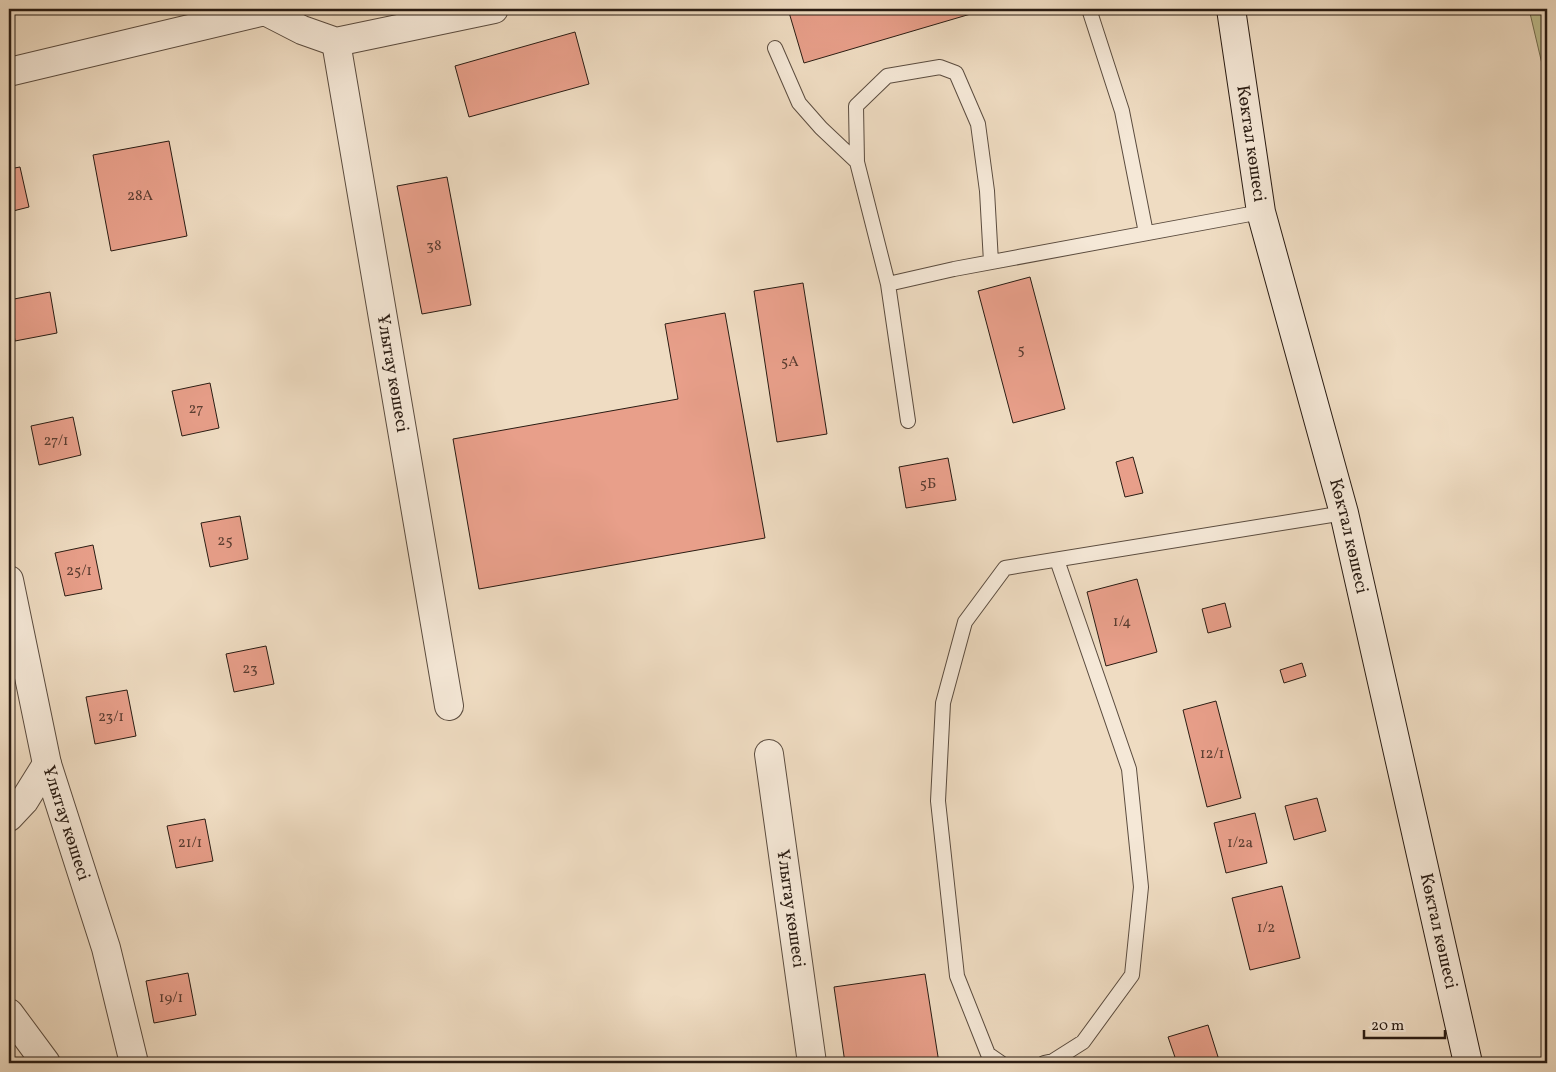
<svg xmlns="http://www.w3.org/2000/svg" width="1556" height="1072" font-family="Vollkorn,serif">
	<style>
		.green { fill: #bfbf8f; stroke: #746e51 }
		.building { fill: #e89f8a; stroke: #2a1c13 }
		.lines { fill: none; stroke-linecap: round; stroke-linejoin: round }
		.lane-casing { stroke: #5b4c3f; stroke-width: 16 }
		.street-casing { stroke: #5b4c3f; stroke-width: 30 }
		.secondary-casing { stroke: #2a1c13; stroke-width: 30 }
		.lane { stroke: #f5e8d7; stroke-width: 14 }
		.street { stroke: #f5e8d7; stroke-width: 28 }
		.secondary { stroke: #f5e8d7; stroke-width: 28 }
		.labels { text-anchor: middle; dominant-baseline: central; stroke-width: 4.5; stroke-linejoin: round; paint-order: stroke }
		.number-label { font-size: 15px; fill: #5a3d31 }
		.street-label { font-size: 18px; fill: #2a1c13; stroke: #f5e8d7 }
	</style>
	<rect width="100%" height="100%" fill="#efdcc2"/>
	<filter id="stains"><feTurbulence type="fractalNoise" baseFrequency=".004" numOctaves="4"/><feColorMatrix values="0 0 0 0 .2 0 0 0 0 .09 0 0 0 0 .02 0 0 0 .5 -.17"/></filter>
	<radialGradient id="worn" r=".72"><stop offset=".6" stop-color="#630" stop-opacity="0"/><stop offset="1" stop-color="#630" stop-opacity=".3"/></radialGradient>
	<path class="green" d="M1529 9H1547V85Z"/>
	<path class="building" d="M788 9H973L974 13 804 63Z
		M575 32 589 84 469 117 455 66Z
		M169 141 187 236 111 251 93 155Z
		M20 167 29 207 9 212V169Z
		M447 177 471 305 422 314 397 186Z
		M1030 277 1065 409 1013 423 978 291Z
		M803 283 827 434 777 442 754 291Z
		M50 292 57 333 15 341 9 300Z
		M725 313 765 538 479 589 453 439 678 399 665 324Z
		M210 383 219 428 182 436 172 391Z
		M73 417 81 455 39 465 31 426Z
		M1133 457 1143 493 1125 497 1116 462Z
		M948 458 956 500 906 508 899 467Z
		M240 516 248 559 210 567 201 523Z
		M93 545 102 589 65 596 55 553Z
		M1137 579 1157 652 1106 666 1087 592Z
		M1225 603 1231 627 1208 633 1202 609Z
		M266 646 274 684 234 692 226 654Z
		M1302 663 1306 676 1284 683 1280 670Z
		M127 690 136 736 95 744 86 697Z
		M1216 701 1241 798 1207 807 1183 710Z
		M1317 798 1326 831 1294 840 1285 806Z
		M1255 813 1267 863 1226 873 1214 823Z
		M205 819 213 861 176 868 167 826Z
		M1282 886 1300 958 1250 970 1232 898Z
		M188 973 196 1015 154 1023 146 981Z
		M925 974 939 1063H845L834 987Z
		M1208 1025 1219 1060 1210 1063H1177L1168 1037Z"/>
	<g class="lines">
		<defs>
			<path id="lane" d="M1089 9 1122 111 1146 233
				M775 48 799 103 821 128 857 162
				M888 284 954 269 1261 212
				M908 421 888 284 857 162 856 106 887 76 940 67 956 73 978 124 987 191 991 262
				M1001 1063 988 1054 957 976 938 801 943 703 965 622 1005 568 1344 513
				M1044 1063 1053 1061 1083 1042 1132 975 1141 887 1129 769 1057 560"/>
			<g id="street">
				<path id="s1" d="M336 42 449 706"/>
				<path d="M9 72 265 11 302 30 336 42 494 9"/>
				<path id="s2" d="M9 580 47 764 106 948 134 1063"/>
				<path id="s3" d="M769 754 812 1063"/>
				<path d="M9 817 24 801 47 764"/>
				<path d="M9 1013 46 1063"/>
			</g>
			<g id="secondary">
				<path id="s4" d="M1231 9 1261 212 1344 513 1468 1063"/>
			</g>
		</defs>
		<use href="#lane" class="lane-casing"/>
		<use href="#street" class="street-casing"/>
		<use href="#secondary" class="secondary-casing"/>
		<use href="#lane" class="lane"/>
		<use href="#street" class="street"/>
		<use href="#secondary" class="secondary"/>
	</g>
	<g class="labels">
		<g class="number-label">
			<text x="140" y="196">28А</text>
			<text x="434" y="246">38</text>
			<text x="1021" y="350">5</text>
			<text x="790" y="362">5А</text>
			<text x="196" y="409">27</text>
			<text x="56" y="441">27/1</text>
			<text x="928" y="484">5Б</text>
			<text x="225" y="541">25</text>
			<text x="79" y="571">25/1</text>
			<text x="1122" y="622">1/4</text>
			<text x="250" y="669">23</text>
			<text x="111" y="717">23/1</text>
			<text x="1212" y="754">12/1</text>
			<text x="190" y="843">21/1</text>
			<text x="1240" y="843">1/2а</text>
			<text x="1266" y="928">1/2</text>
			<text x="171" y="998">19/1</text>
		</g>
		<g class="street-label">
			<text stroke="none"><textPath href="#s4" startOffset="136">Көктал көшесі</textPath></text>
			<text stroke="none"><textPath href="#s1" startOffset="336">Ұлытау көшесі</textPath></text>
			<text stroke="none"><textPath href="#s4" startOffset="541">Көктал көшесі</textPath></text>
			<text stroke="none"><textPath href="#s2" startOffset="250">Ұлытау көшесі</textPath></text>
			<text stroke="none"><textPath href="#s3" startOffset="156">Ұлытау көшесі</textPath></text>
			<text stroke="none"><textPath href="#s4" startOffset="946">Көктал көшесі</textPath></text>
		</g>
	</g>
	<rect width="1556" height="1072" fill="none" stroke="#efdcc2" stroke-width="30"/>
	<rect x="10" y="10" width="1536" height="1052" fill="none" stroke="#2a1c13" stroke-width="2.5"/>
	<rect x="15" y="15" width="1526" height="1042" fill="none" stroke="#2a1c13"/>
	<path d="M1364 1030v8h81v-8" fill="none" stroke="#2a1c13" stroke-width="2.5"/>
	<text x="1371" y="1030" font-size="15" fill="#2a1c13" stroke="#f5e8d7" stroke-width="4" paint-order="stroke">20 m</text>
	<rect width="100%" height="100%" filter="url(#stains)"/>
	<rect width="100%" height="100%" fill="url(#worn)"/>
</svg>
